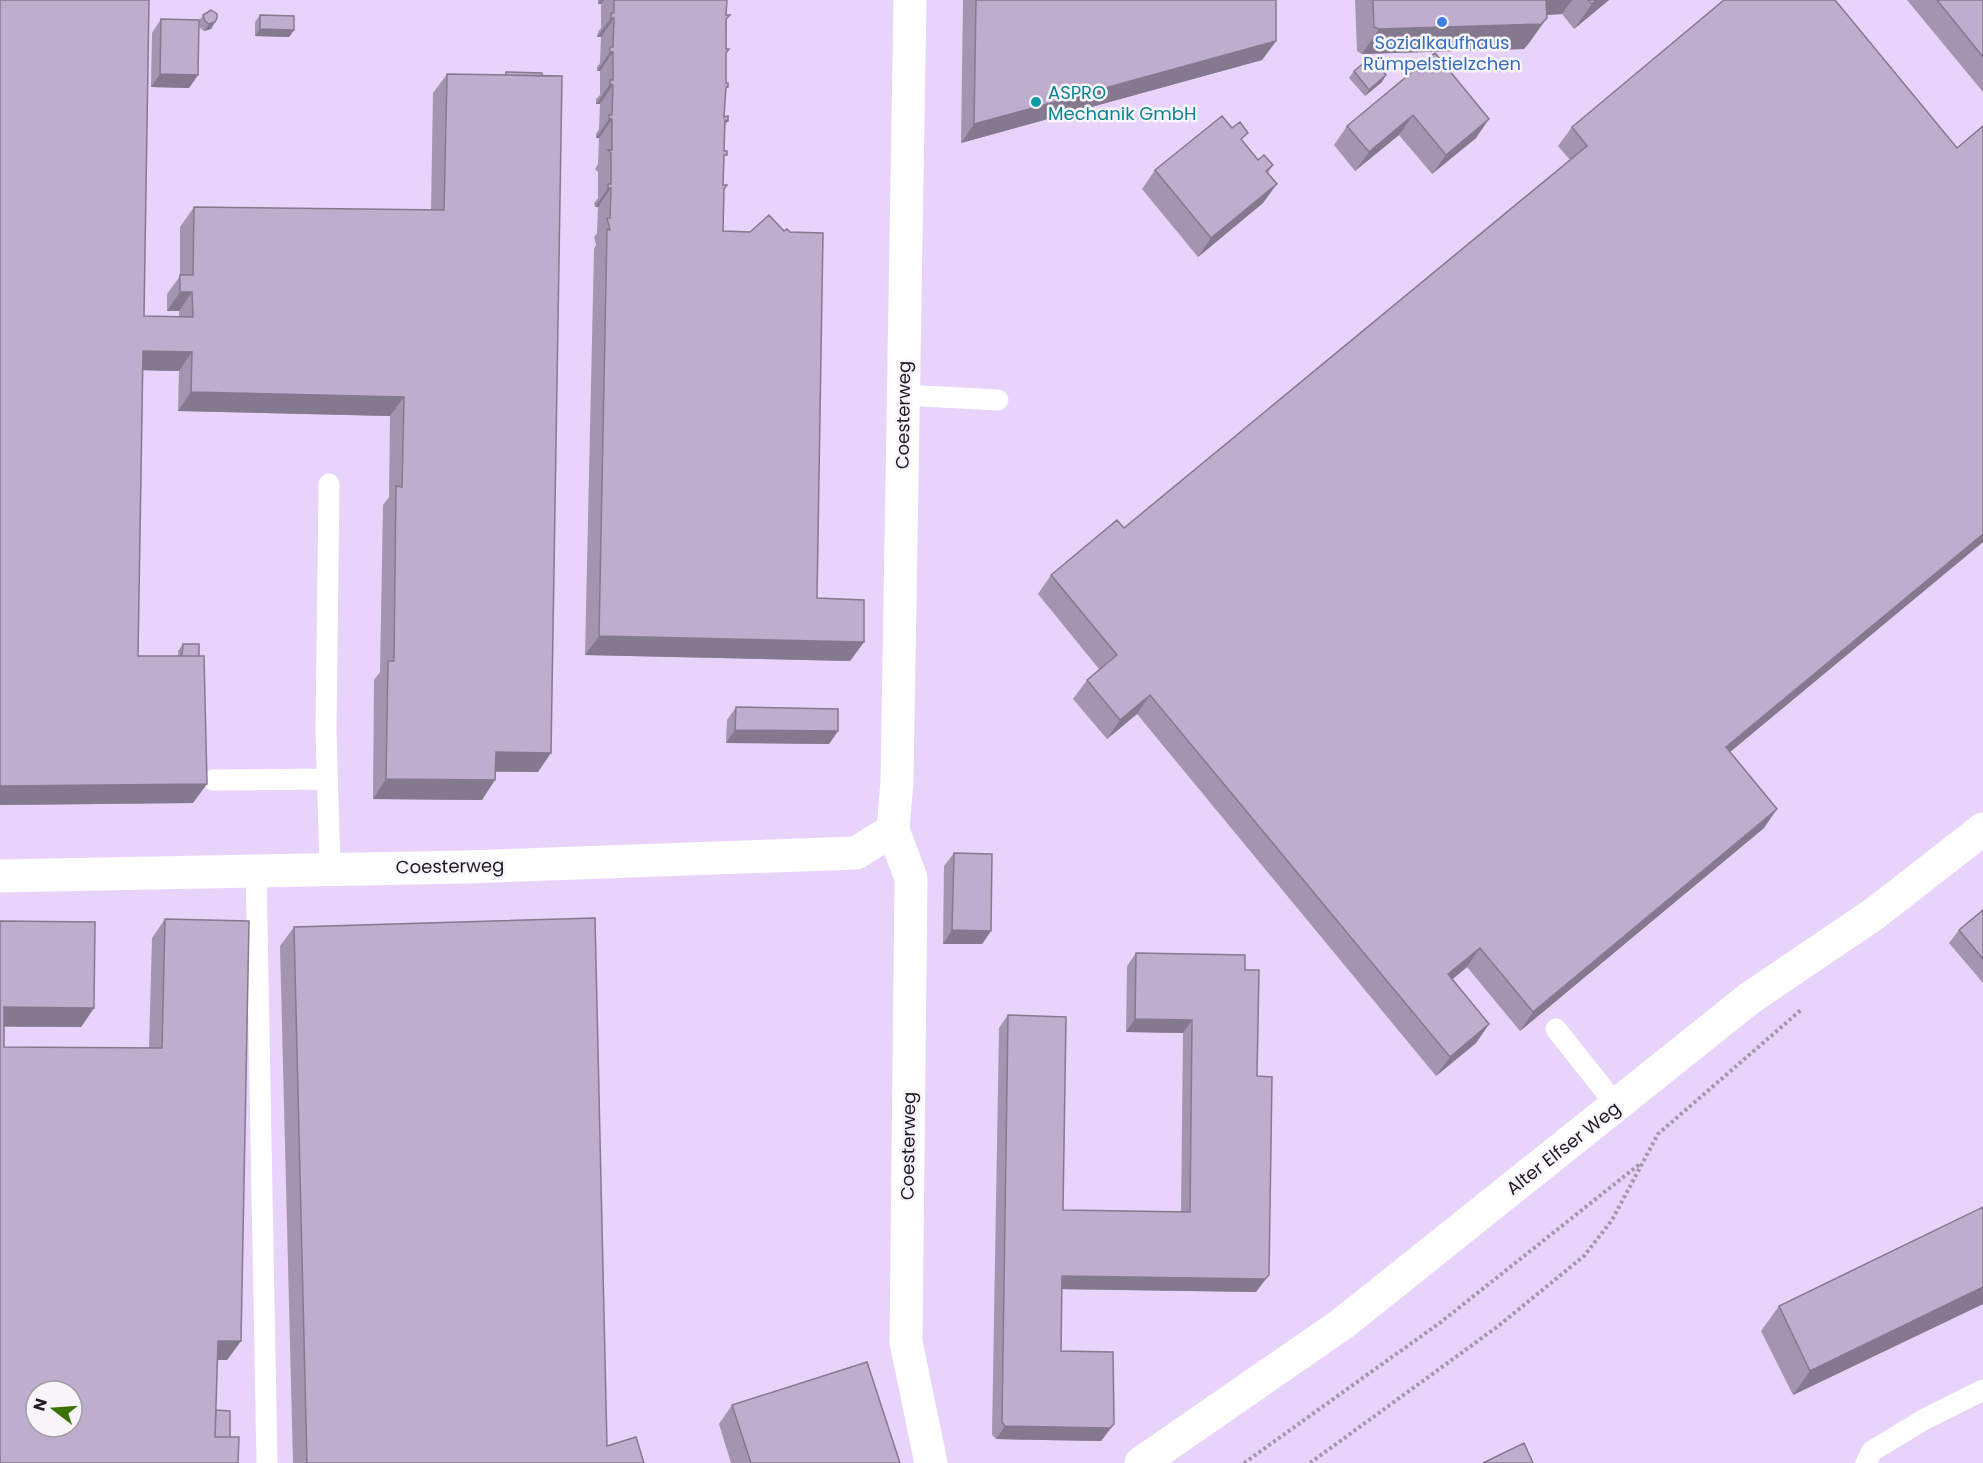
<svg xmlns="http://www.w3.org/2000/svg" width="1983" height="1463" font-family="Poppins,sans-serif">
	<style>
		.built { fill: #e8d3fa; fill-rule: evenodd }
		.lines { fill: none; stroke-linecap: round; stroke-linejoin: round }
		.path { stroke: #a397ac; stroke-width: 4; stroke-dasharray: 3 3; stroke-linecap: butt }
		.lane { stroke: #fff; stroke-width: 21 }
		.street { stroke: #fff; stroke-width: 33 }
		.wall { fill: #a395af }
		.shaded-wall { fill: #85798f }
		.building { fill: #beadcc; stroke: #85798f; stroke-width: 1.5; fill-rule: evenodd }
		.shop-dot { fill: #3f7fe0; stroke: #f7f4fa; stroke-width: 2 }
		.culture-dot { fill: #0f9aa8; stroke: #f7f4fa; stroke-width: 2 }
		.labels { text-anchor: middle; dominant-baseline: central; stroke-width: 5; stroke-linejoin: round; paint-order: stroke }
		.shop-label { font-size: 18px; fill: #366cbe; stroke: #f7f4fa }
		.culture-label { font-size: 18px; fill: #0d838f; stroke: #f7f4fa; text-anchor: start }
		.street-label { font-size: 18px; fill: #221b27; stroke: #f7f4fa }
	</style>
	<rect width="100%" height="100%" fill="#f0e2fb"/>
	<path class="built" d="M0 0H1983V1463H0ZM36 1391H72V1427H36Z"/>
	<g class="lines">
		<path class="path" d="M1244 1463 1441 1322 1641 1163
			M1310 1463 1497 1327 1584 1256 1612 1220 1658 1134 1801 1010"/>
		<path class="lane" d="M903 395 998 400
			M329 484 326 731 330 868
			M213 780 328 779
			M256 870 267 1463
			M1556 1029 1617 1106
			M1866 1463 1872 1451 1925 1419 1983 1390"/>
		<path class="street" d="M910 0 897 781 893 830 911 878 906 1342 931 1463
			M0 876 466 867 856 853 893 830
			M1141 1463 1342 1324 1750 998 1874 914 1983 829"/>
	</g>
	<path class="wall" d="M598 0H727L726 83 728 87 725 91 724 117 728 121 725 125 723 185H727L724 190 723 231 817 598 864 642 850 661 585 655 594 249 596 245 594 237 597 233 598 207H595L594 203 598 198V172L595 169 598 164 599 138H596V134L599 129 600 104H596V99L600 95V71H597V67L600 63 601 37H597L598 32 601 28V4H598Z
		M963 0H1276V41L1262 60 961 143Z
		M1355 0H1609L1574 29 1562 14 1547 15 1529 43 1524 49 1362 54 1357 51Z
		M1907 0H1983V92Z
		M203 15 215 22 211 29 204 31 200 28 199 22 198 75 189 88 151 87 152 33 161 19 199 21Z
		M260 15 294 30 289 37 255 36V22Z
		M1435 53 1476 138 1432 174 1399 135 1355 171 1334 145 1347 126Z
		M1354 71 1382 82 1365 96 1349 78Z
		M506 72 538 772H495L482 800 373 799 374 680 380 672 383 505 389 497 390 416 178 411 179 371 143 370 138 656H178V651L183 644 193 803 0 805 144 316 179 317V311H167V294L180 276V227L194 207 431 210 433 93 447 74 504 75Z
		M1983 126V542L1730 752 1764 828 1520 1031 1467 967 1452 979 1489 1024 1476 1043 1436 1076 1137 714 1107 739 1073 699 1087 680 1099 669 1038 594 1051 575 1124 528 1570 160 1558 146 1572 127 1957 148Z
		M1243 141 1258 160 1273 165 1268 173 1263 203 1198 257 1142 189 1155 170Z
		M736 707 838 731 829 744 726 743 727 720Z
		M954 853 991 931 982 944H943L944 866Z
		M1983 910V983L1949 943 1959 930Z
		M165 919 241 1341 227 1360H217L216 1410 230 1437 0 1463V921L94 1008 81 1027H4V1047L149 1048 152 938Z
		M294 927 607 1446 644 1463H293L280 946Z
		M1136 953 1245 970 1257 1076 1256 1292 1062 1289 1061 1351 1114 1424 1101 1441 996 1439 992 1435 999 1028 1008 1015 1063 1210 1181 1212 1183 1033 1126 1032 1127 966Z
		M1983 1207V1304L1793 1395 1761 1331 1779 1306Z
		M732 1405 900 1463H731L719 1424Z"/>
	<path class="shaded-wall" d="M600 0H604L601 4H598Z
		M1539 0H1572L1562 14 1529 16Z
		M1596 0H1609L1574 29 1592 4Z
		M611 18H614L601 37H597Z
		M1547 18 1529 43 1524 49 1362 54 1379 29Z
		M215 22 211 29 204 31 209 24Z
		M260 29 294 30 289 37 255 36Z
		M1276 41 1262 60 961 143 974 124Z
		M610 52H613L600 71H597Z
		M160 74 198 75 189 88 151 87Z
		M1386 75 1382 82 1365 96 1369 90Z
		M610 84 613 85 600 104H596Z
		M1413 115 1399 135 1355 171 1369 152Z
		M609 119H612L599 138H596Z
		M1489 119 1476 138 1432 174 1446 155Z
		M1277 184 1263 203 1198 257 1211 238Z
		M608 188H611L598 207H595Z
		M180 292H192L179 311H167Z
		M143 351 192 352 179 371 130 370Z
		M191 392 404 397 390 416 178 411Z
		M1983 534V542L1713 766 1726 747Z
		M599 636 864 642 850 661 585 655Z
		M1150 695 1137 714 1107 739 1120 720Z
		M735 730 838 731 829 744 726 743Z
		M496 752 551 753 538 772 482 771Z
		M386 779 495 780 482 800 373 799Z
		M207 784 193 803 0 805V786Z
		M1777 809 1764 828 1520 1031 1533 1012Z
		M952 930 991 931 982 944H943Z
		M1480 948 1467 967 1435 994 1448 974Z
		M4 1007 94 1008 81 1027 0 1026Z
		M1135 1019 1192 1020 1183 1033 1126 1032Z
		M1489 1024 1476 1043 1436 1076 1450 1057Z
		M1269 1275 1256 1292 1053 1289 1062 1276Z
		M1983 1287V1304L1793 1395 1810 1371Z
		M218 1341H241L227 1360H204Z
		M1114 1424 1101 1441 996 1439 1005 1426Z"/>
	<path class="building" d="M0 0H149L144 316 193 317 192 292H180V275H193L194 207 444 210 447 74 562 76 551 753 496 752 495 780 386 779 388 661H394L396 486 402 487 404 397 191 392 192 352 143 351 138 656H204L207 784 0 786Z
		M614 0H727L726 15H730L726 19V49H729L726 53V83H728V87H726L724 117 728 116V121L725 120 724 151H727V155H724L723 185H727L724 189 723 231 750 232 769 215 784 231 787 229 790 232 823 233 817 598 864 600V642L599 636 607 229 610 230 607 218H610L611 188H608V184H611V153L608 150H612V119H609V115H612L613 85 610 84V80H613V52H610V47H613L614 18H611V13H614Z
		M976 0H1276V41L974 124Z
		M1373 0H1546L1547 18 1541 24 1379 29 1374 27Z
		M1588 0H1596L1592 4Z
		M1724 0H1835L1957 148 1983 126V534L1726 747 1777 809 1533 1012 1480 948 1448 974 1489 1024 1450 1057 1150 695 1120 720 1087 680 1117 655 1051 575 1117 520 1124 528 1587 146 1572 127Z
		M1937 0H1983V57Z
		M211 10 217 14V18L215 22 209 24 205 21 203 15Z
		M260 15 294 16V30L260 29Z
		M161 19 199 20 198 75 160 74Z
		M1435 53 1489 119 1446 155 1413 115 1369 152 1347 126Z
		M1371 57 1386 75 1369 90 1354 71Z
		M506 72 542 73V76L506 75Z
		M1222 116 1232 128 1240 122 1248 133 1241 139 1258 160 1264 155 1273 165 1266 171 1277 184 1211 238 1155 170Z
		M183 644H199V656H182Z
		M736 707 838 709V731L735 730Z
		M954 853 992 854 991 931 952 930Z
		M1983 910V959L1959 930Z
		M595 918 607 1446 636 1437 644 1463H307L294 927Z
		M165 919 249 921 241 1341H218L215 1437H239L238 1463H0V921L95 922 94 1008 4 1007V1047L162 1048ZM36 1391H72V1427H36Z
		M1136 953 1245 955V970H1259L1257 1076 1272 1077 1269 1275 1265 1279 1062 1276 1061 1351 1113 1352 1114 1424 1110 1428 1005 1426 1002 1422 1008 1015 1066 1017 1063 1210 1190 1212 1192 1020 1135 1019Z
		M1983 1207V1287L1810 1371 1779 1306Z
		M867 1362 900 1463H751L732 1405Z
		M216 1410 230 1411V1437H215Z
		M1524 1443 1533 1463H1483Z"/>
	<circle class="shop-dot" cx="1442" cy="22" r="6"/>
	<circle class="culture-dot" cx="1036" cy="102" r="6"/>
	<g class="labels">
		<g class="shop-label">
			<text x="1442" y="42">Sozialkaufhaus<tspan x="1442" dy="21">Rümpelstielzchen</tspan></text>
		</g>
		<g class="culture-label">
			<text x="1048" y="92">ASPRO<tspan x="1048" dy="21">Mechanik GmbH</tspan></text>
		</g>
		<g class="street-label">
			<text transform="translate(903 415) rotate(-89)">Coesterweg</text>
			<text transform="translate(450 866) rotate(-1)">Coesterweg</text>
			<text transform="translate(908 1146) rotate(-89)">Coesterweg</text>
			<text transform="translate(1563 1148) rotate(-38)">Alter Elfser Weg</text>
		</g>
	</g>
	<g transform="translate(54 1409) rotate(287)"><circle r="28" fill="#f7f4fa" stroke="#a29da6" stroke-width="1.5"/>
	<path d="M0-4.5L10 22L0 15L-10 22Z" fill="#397201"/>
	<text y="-9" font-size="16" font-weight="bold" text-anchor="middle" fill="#221b27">N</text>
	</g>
</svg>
